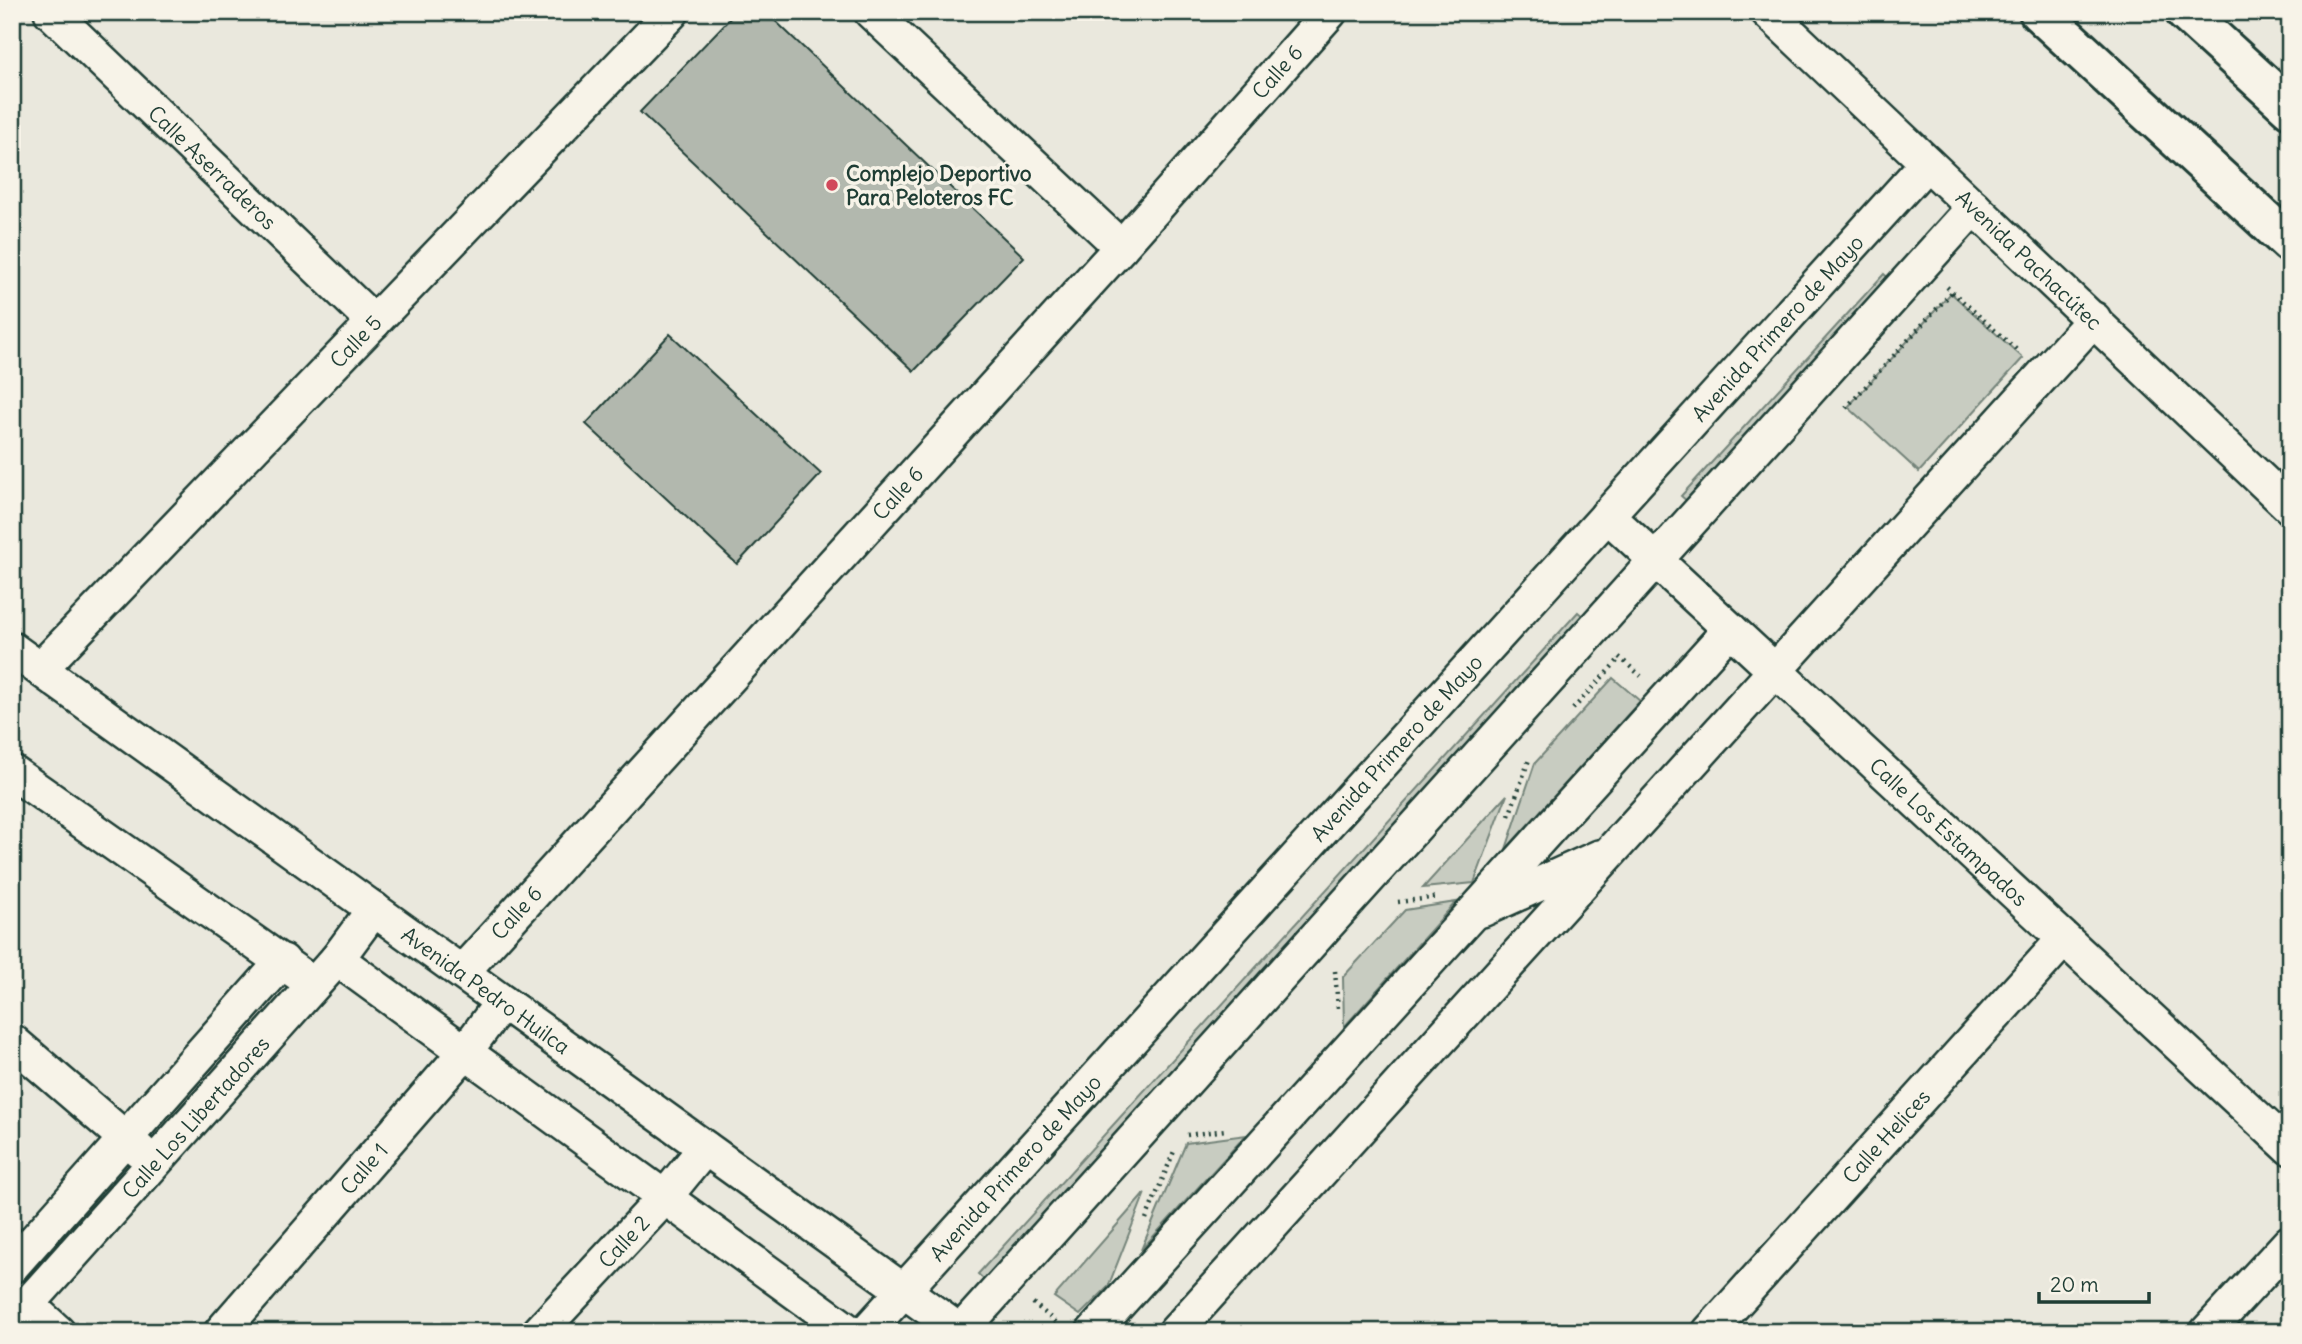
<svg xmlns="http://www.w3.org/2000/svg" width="2302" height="1344" font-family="Delius,sans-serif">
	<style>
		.green { fill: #c8ccc1; stroke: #74847a; stroke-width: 2 }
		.building { fill: #b2b8ae; stroke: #1f3d34; stroke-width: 2 }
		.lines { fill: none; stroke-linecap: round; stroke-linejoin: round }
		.street-casing { stroke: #1f3d34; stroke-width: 38 }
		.primary-casing { stroke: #1f3d34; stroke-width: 44 }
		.path { stroke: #1f3d34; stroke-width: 4.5; stroke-dasharray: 2 5; stroke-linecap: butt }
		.street { stroke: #f7f3e8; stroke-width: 33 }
		.primary { stroke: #f7f3e8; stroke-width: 38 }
		.poi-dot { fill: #d1495b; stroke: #f7f3e8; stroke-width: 2.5 }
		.labels { text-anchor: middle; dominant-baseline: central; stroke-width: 7; stroke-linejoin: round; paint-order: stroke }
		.street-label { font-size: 21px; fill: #1f3d34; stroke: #f7f3e8 }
		.poi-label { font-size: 21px; font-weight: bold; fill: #1f3d34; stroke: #f7f3e8; text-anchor: start }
	</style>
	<rect width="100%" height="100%" fill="#eae8dd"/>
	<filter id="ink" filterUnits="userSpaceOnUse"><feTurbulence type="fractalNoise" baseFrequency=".0143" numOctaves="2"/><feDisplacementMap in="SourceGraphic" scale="14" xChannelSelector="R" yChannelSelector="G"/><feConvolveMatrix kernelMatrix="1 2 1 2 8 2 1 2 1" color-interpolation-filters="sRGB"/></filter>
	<g filter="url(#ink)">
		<path class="green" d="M1884 274 1898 287 1695 508 1681 496Z
			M1951 293 2023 358 1919 472 1848 407Z
			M1578 612 1591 623 991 1286 978 1274Z
			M1613 678 1640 701 1506 849 1535 763Z
			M1507 795 1474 883 1423 888Z
			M1456 902 1344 1027 1343 977 1405 910Z
			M1246 1135 1141 1250 1186 1143Z
			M1145 1193 1108 1287 1080 1315 1054 1297Z"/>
		<path class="building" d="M736 12H766L1024 257 914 371 640 112Z
			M670 334 821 474 737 564 586 424Z"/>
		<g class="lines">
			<defs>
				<g id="street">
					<path id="s1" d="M51 12 374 322"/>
					<path d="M871 12 1121 247"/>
					<path id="s2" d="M1768 12 2290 507"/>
					<path id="s3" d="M1607 515 2290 1148"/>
					<path id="s4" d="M12 649 961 1332"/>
					<path id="s5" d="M40 669 672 12"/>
					<path d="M12 772 299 974"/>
					<path d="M1482 910 1599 857"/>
					<path d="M337 959 850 1332"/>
					<path id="s6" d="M463 971 1121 247 1330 12"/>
					<path d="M12 1041 140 1151"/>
					<path d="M12 1266 283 961"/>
					<path d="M28 1305 58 1332"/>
					<path id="s7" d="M12 1322 337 959 374 909"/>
					<path id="s8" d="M221 1332 465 1052 502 1002"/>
					<path id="s9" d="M539 1332 665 1197 705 1148"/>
					<path id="s10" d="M866 1332 1927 163"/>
					<path d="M960 1332 1974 207"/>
					<path d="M1093 1332 1730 629"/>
					<path d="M1175 1332 2094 319"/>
					<path id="s11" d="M1709 1332 2064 939"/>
					<path d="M2207 1332 2290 1242"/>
				</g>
				<path id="primary" d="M2039 12 2290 243
					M2185 12 2290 108"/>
			</defs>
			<use href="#street" class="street-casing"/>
			<use href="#primary" class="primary-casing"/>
			<path class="path" d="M1947 287 2019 352
				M1846 408 1952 292
				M1619 657 1641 676
				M1573 709 1620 658
				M1509 816 1530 757
				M1398 902 1439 897
				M1335 971 1338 1008
				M1187 1135 1226 1130
				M1146 1219 1175 1149
				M1033 1303 1058 1324"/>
			<use href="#street" class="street"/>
			<use href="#primary" class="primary"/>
		</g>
	</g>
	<circle class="poi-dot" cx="832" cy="185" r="7"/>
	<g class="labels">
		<g class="street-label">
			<text stroke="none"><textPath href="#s6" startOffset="1213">Calle 6</textPath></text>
			<text stroke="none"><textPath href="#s1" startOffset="224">Calle Aserraderos</textPath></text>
			<text stroke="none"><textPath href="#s2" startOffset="360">Avenida Pachacútec</textPath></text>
			<text stroke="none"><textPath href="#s10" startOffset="1356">Avenida Primero de Mayo</textPath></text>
			<text stroke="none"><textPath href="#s5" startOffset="455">Calle 5</textPath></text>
			<text stroke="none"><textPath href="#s6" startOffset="646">Calle 6</textPath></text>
			<text stroke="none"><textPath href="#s10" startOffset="789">Avenida Primero de Mayo</textPath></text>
			<text stroke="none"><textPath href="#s3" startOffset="466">Calle Los Estampados</textPath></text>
			<text stroke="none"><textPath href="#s6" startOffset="79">Calle 6</textPath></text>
			<text stroke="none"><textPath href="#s4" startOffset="584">Avenida Pedro Huilca</textPath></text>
			<text stroke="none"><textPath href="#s7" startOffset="275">Calle Los Libertadores</textPath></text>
			<text stroke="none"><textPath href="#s11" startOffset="264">Calle Helices</textPath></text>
			<text stroke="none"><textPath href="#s10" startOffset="222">Avenida Primero de Mayo</textPath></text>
			<text stroke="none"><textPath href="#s8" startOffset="217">Calle 1</textPath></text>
			<text stroke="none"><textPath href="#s9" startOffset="124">Calle 2</textPath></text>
		</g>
		<g class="poi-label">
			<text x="846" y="173">Complejo Deportivo<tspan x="846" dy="24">Para Peloteros FC</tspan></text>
		</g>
	</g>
	<rect width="2302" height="1344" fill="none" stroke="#f7f3e8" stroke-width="42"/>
	<rect x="21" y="21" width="2260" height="1302" fill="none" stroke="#1f3d34" stroke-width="2.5" filter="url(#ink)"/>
	<path d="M2039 1292v10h110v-10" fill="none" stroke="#1f3d34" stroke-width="3.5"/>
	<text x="2050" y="1292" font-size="21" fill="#1f3d34" stroke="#f7f3e8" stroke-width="5" paint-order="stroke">20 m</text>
</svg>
